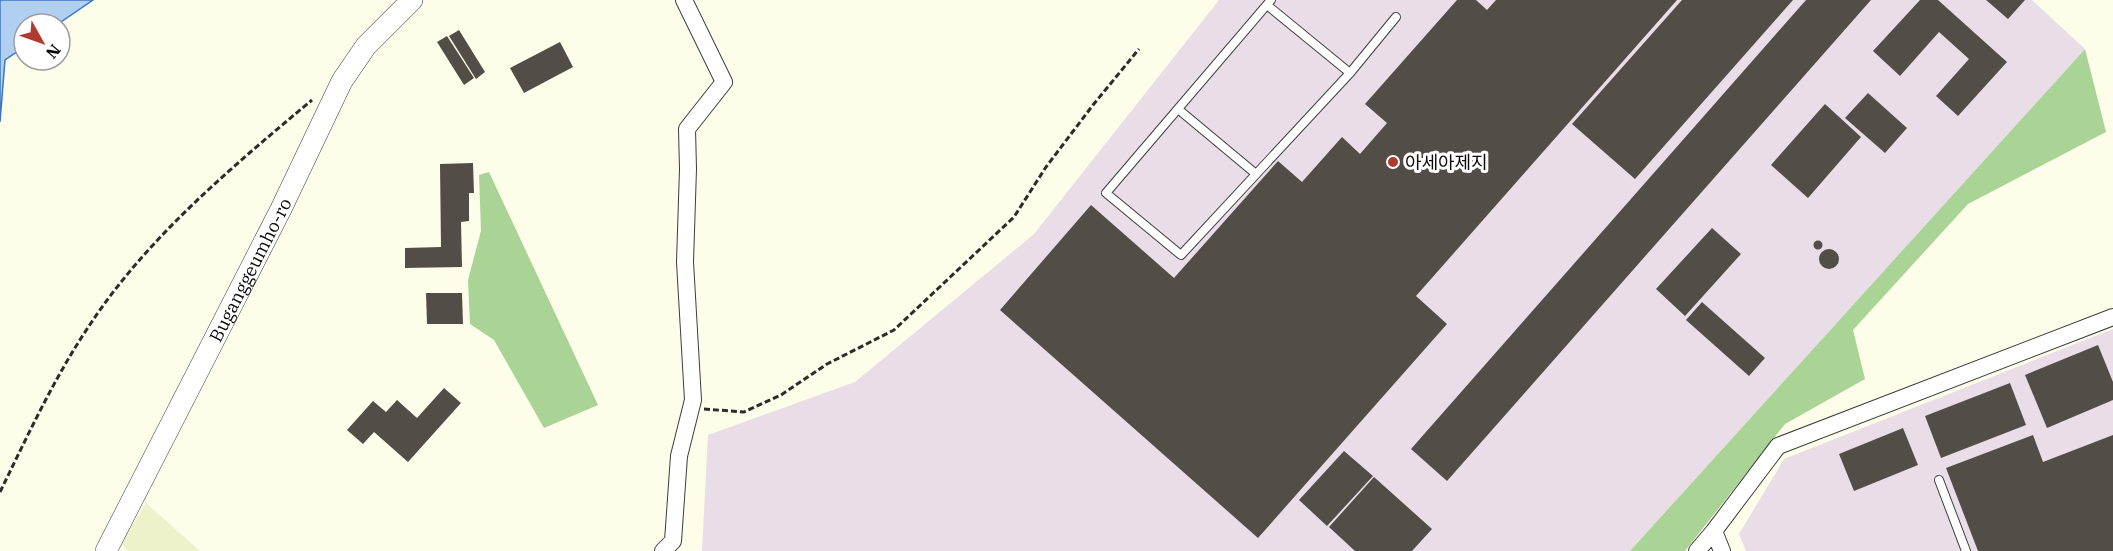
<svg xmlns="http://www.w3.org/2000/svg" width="2113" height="551" font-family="'IBM Plex Serif','Noto Sans KR',serif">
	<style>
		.industrial { fill: #e9dee8 }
		.farmland { fill: #eff1cb }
		.forest { fill: #a9d496 }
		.water { fill: #b1d0f1; stroke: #3d79c3; stroke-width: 1.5 }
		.building { fill: #524d47 }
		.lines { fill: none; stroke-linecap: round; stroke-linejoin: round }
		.service-casing { stroke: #3d3d3d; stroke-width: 10 }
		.minor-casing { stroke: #3d3d3d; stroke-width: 18 }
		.tertiary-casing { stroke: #3d3d3d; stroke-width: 22 }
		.path { stroke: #2c2c2c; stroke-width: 3; stroke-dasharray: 6 3; stroke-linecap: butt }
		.service { stroke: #fff; stroke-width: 8 }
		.minor { stroke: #fff; stroke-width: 16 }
		.tertiary { stroke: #fff; stroke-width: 21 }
		.poi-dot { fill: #b03a2d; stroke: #fff; stroke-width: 2 }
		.labels { text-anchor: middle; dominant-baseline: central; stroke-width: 6; stroke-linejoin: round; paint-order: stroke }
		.poi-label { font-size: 18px; fill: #0a0a0a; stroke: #fff; text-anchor: start }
		.street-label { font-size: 18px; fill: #0a0a0a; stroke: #fff }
	</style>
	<rect width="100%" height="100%" fill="#fefde9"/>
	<path class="industrial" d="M1219 0H2032L2085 49 1630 551H702L708 435 855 382 1034 234Z
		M2113 329V551H1746L1739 534 1784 459Z"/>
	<path class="farmland" d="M146 503 200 551H128L121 544Z"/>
	<path class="forest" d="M2085 49 2106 132 1968 204 1853 330 1865 379 1785 424 1685 551H1630Z
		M489 172 598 405 544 428 494 340 470 324 468 280 481 231 479 175Z"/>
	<path class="water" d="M0 0H93L58 24H24V47L5 60 0 122Z"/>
	<path class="building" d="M1457 0H1476L1487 10 1496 0H1677L1416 296 1447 324 1258 538 1000 310 1091 205 1174 278 1278 161 1302 182 1342 137 1360 154 1387 123 1365 104Z
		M1682 0H1793L1635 179 1572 124Z
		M1806 0H1871L1447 481 1411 449Z
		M1920 0H1938L2007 62 1958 116 1936 96 1969 59 1939 32 1900 76 1873 51Z
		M1986 0H2025L2008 19Z
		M459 30 485 72 476 79 449 36Z
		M447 36 474 78 464 85 437 42Z
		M560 42 573 67 524 93 510 68Z
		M1868 93 1907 128 1885 153 1845 118Z
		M1825 104 1861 137 1808 198 1771 165Z
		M473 163 474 193H469V221L461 222 462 267 405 268V248L441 247 440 164Z
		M1712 228 1741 254 1685 316 1656 289Z
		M1813.5 245a4.5 4.5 0 1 1 9 0a4.5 4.5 0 1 1-9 0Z
		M1819 259a10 10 0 1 1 20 0a10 10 0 1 1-20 0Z
		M426 293H462L463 324H427Z
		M1702 302 1765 358 1749 376 1686 320Z
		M2098 345 2113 382V400L2047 428 2025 375Z
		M2010 383 2026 425 1941 458 1925 416Z
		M444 388 461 403 408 462 374 432 363 444 347 430 373 401 386 412 397 400 417 418Z
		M1903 428 1918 465 1854 491 1839 454Z
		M2033 435 2043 462 2113 435V551H1978L1946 468Z
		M1344 451 1373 476 1327 526 1299 500Z
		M1374 477 1432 529 1412 551H1355L1329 527Z"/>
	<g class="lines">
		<defs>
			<path id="service" d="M1271 0 1106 193 1181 255 1350 73
				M1267 5 1350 73 1396 17
				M1178 109 1256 174
				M1939 480 1966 551"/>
			<path id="minor" d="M663 551 673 541 679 456 693 400 685 262 688 169 687 129 724 82 684 0
				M1697 551 1714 531
				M1722 551 1714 531 1778 446 2113 317"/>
			<g id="tertiary">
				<path id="s1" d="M106 551 281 209 342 81 366 46 412 0"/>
			</g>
		</defs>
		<use href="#service" class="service-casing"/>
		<use href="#minor" class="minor-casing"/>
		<use href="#tertiary" class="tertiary-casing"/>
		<path class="path" d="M704 409 744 412 781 395 827 364 894 330 1014 217 1046 167 1093 105 1139 49
			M0 492C28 435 55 376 91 323 149 236 232 167 312 100"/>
		<use href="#service" class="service"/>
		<use href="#minor" class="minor"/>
		<use href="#tertiary" class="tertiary"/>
	</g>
	<circle class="poi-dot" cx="1393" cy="162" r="6"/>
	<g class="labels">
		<g class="poi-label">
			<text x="1405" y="162">아세아제지</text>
		</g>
		<g class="street-label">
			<text stroke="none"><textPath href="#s1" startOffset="316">Buganggeumho-ro</textPath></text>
		</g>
	</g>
	<g transform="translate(42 42) rotate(130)"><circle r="28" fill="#ffffff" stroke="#9d9d9d" stroke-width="1.5"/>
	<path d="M0-4.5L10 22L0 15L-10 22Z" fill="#b03a2d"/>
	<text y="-9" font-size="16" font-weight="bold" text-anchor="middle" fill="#0a0a0a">N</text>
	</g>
</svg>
